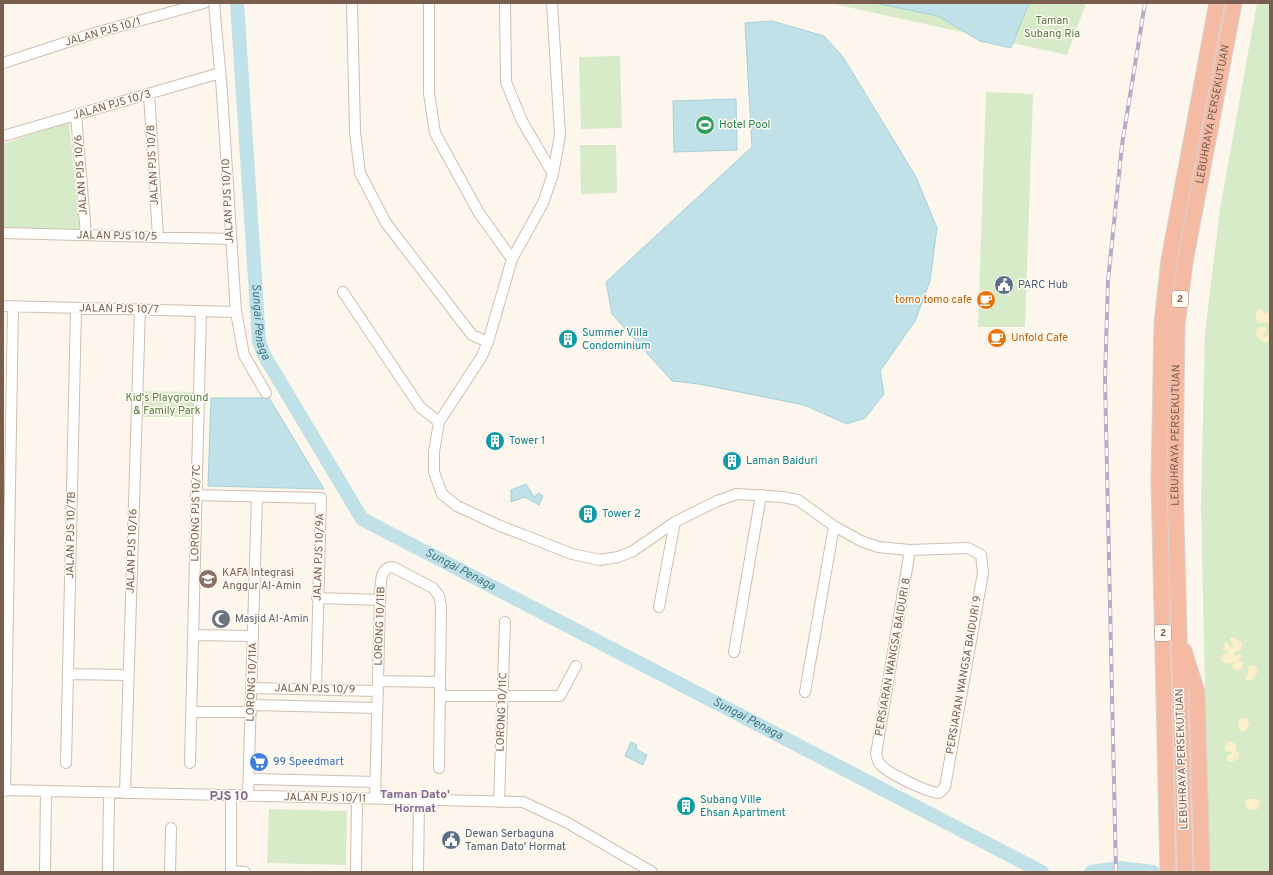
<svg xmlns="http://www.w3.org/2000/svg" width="1273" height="875" font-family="Overpass,sans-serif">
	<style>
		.green { fill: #d7ebc9 }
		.sand { fill: #fbf0c7 }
		.water { fill: #bfe1e7; stroke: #a6d0d9 }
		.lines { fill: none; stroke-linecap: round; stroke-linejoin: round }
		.river { stroke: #bfe1e7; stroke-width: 14 }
		.minor-casing { stroke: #d0beb0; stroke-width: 12 }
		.highway-casing { stroke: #d9d2cd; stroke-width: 17 }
		.minor { stroke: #fff; stroke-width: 10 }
		.highway { stroke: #f5baa4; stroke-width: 15 }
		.rail-casing { stroke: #b9a8c8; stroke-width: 4 }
		.rail { stroke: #fffaf2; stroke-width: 2.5; stroke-dasharray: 8; stroke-linecap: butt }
		.labels { text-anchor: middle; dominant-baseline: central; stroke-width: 3; stroke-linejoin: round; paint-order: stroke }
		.shield { fill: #fffaf2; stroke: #a18c7f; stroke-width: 1 }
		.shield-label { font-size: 10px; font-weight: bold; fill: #795d4e }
		.park-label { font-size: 11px; fill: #557e45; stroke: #fffaf2 }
		.street-label { font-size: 11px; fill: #795d4e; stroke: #fffaf2 }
		.leisure-label { font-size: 11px; fill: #27864d; stroke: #fffaf2; text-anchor: start }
		.service-label { font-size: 11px; fill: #4e5e75; stroke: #fffaf2; text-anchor: start }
		.food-label { font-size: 11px; fill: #c56008; stroke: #fffaf2; text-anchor: end }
		.culture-label { font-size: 11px; fill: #0d838f; stroke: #fffaf2; text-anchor: start }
		.education-label { font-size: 11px; fill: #785e54; stroke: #fffaf2; text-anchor: start }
		.worship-label { font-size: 11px; fill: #5b616d; stroke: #fffaf2; text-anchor: start }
		.shop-label { font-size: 11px; fill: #366cbe; stroke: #fffaf2; text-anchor: start }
		.water-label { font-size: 12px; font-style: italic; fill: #447984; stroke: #fffaf2 }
		.neighbourhood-label { font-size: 12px; font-weight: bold; fill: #856694; stroke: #fffaf2 }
		.quarter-label { font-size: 13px; font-weight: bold; fill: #856694; stroke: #fffaf2 }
	</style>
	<rect width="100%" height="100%" fill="#fdf6ec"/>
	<path class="green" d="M829 3H1086L1067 55Z
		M1257 3H1270V872H1209L1201 505 1205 332 1220 209Z
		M620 56 622 128 581 129 579 57Z
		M986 92 1033 94 1025 327H978Z
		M69 121 80 233 3 230V144Z
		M616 145 617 193 581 194 580 145Z
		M139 391 196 392V417H139Z
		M269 809 347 811 346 865 267 863Z"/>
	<path class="sand" d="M1259 309 1264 312V314L1268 312 1270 314 1269 323H1258L1255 314Z
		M1258 327H1265L1267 329 1263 336 1269 335 1270 339 1266 343 1262 342 1256 335Z
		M1233 637 1242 643 1241 649 1234 653 1235 656 1242 654 1239 661 1243 662 1241 670 1232 669 1234 662 1226 664 1221 660 1222 655 1228 654V652L1223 649 1225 643 1227 642 1231 648 1234 647 1229 638Z
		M1254 665 1258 672 1252 680H1246L1245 677 1248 674 1249 666Z
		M1246 718 1250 723 1244 733 1238 728 1240 725 1238 723 1239 719Z
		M1230 741 1236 744V750L1239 753 1237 760 1234 758V762L1227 761V755L1232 754V752L1225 751V745Z
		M1249 799H1258L1260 802 1257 810 1247 809 1245 800Z"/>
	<path class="water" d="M875 3H1029L1011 48 980 41 938 16Z
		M772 21 824 36 843 57 916 177 937 228 930 281 915 321 880 371 884 394 865 418 847 424 804 405 699 384 672 381 612 314 606 282 752 147 745 23Z
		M736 99 737 150 674 152 673 101Z
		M211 398H269L324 489 208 486Z
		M526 484 534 497 539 493 543 496 539 505 525 497 511 502V490Z
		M631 742 637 745 636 749 647 755 643 765 625 756Z"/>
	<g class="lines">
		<g class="river">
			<path id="s1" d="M237 3 259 341 264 355 362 519 1042 872"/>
			<path d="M1091 872 1119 868 1153 872"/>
		</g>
		<defs>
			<path id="minor" d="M214 3 222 92 236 312 244 355 266 393
				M352 3 355 132 360 173 386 223 472 335 488 342
				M429 3V93L435 133 479 213 512 259
				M505 3 506 82 522 121 553 174
				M552 3 560 135 553 174 543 203 512 259 488 342 482 356 439 422 434 452V472L442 494 457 506 498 525 572 554 600 560 618 557 633 551 675 522 717 501 737 494 783 497 798 500 834 526 861 541 878 547 910 550 968 548 981 555 983 573 945 787 939 793C927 792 886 773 879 763 878 761 877 757 876 754L910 550
				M3 63 95 33 204 3
				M149 94 158 237
				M76 115 86 235
				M3 136 220 73
				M3 233 230 239
				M343 292 420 407 439 422
				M3 306 236 312
				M196 495 321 498 316 688
				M317 598 380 600
				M659 607 675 522
				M193 635 253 636
				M734 652 761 495
				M68 674 128 675
				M378 681 440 682
				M251 688 378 691
				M805 692 834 526
				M440 696H560L576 666
				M251 705 377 708
				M191 712H251
				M66 763 76 308
				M190 763 201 311
				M249 779 375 782
				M3 790 523 802 566 822 652 872
				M5 791 13 306
				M125 793 140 309
				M248 796 257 497
				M375 799 380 600C381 588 378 567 393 567L433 588 439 596 441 606 439 768
				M499 802 505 622
				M231 871 245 872
				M45 872 46 791
				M108 872 109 793
				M170 872 171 828
				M231 872V796
				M356 872 357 798
				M418 872 419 800"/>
			<g id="highway">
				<path d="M1184 651 1197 692 1202 872"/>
				<path d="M1168 872 1159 481 1162 323 1169 260 1217 3"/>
				<path id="s2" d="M1185 872 1175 480 1177 325 1185 262 1234 3"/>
			</g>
		</defs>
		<use href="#minor" class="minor-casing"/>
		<use href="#highway" class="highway-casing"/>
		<use href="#minor" class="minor"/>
		<use href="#highway" class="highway"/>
		<defs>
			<path id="rail" d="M1116 872 1105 379 1108 281 1122 145 1145 3"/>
		</defs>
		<use href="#rail" class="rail-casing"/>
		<use href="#rail" class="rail"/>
	</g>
	<defs>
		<symbol id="stadium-disc" viewBox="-11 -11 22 22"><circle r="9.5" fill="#2e9e5b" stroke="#fffaf2"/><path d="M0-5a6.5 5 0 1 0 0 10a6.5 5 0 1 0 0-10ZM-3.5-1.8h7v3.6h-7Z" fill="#fff"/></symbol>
		<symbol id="civic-disc" viewBox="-11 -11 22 22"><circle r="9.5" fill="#5c6f8a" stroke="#fffaf2"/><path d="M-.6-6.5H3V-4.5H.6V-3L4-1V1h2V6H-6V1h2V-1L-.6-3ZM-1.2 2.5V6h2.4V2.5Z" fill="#fff"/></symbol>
		<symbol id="cafe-disc" viewBox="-11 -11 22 22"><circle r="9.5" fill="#e8710a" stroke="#fffaf2"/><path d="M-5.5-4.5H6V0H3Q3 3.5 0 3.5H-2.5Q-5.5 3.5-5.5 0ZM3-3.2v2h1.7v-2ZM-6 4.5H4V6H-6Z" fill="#fff"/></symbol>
		<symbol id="building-disc" viewBox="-11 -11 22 22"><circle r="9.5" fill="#0f9aa8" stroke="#fffaf2"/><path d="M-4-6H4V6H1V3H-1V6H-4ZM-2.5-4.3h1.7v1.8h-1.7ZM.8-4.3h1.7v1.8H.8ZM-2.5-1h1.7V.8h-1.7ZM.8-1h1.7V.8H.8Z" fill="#fff"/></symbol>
		<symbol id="school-disc" viewBox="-11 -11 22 22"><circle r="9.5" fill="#8d6e63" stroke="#fffaf2"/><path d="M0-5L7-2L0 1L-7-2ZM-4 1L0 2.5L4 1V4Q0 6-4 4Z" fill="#fff"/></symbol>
		<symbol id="mosque-disc" viewBox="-11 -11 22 22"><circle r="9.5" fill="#6b7280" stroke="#fffaf2"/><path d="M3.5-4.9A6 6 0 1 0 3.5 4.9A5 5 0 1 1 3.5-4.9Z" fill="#fff"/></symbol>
		<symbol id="supermarket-disc" viewBox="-11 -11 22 22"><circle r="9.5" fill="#3f7fe0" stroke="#fffaf2"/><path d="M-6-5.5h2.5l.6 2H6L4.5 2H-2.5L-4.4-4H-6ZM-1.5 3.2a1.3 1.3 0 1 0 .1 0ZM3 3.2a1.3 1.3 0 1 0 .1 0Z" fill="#fff"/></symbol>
	</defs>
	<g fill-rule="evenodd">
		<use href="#stadium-disc" x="694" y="114" width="22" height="22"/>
		<use href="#civic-disc" x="993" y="274" width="22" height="22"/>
		<use href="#cafe-disc" x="975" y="289" width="22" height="22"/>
		<use href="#cafe-disc" x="986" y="327" width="22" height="22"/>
		<use href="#building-disc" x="557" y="328" width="22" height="22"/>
		<use href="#building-disc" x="484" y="430" width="22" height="22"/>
		<use href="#building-disc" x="721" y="450" width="22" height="22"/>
		<use href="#building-disc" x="577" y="503" width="22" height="22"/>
		<use href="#school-disc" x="197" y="568" width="22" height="22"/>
		<use href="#mosque-disc" x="210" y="608" width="22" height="22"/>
		<use href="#supermarket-disc" x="248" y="751" width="22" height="22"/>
		<use href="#building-disc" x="675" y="795" width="22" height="22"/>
		<use href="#civic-disc" x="440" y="829" width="22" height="22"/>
	</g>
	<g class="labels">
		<g class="shield">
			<rect x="1172" y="291" width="16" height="16" rx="3"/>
			<rect x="1155" y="625" width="16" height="16" rx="3"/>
		</g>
		<g class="shield-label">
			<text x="1180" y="299">2</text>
			<text x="1163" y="633">2</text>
		</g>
		<g class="park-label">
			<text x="1052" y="21">Taman<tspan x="1052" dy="13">Subang Ria</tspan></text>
			<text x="167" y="398">Kid's Playground<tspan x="167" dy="13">&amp; Family Park</tspan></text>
		</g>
		<g class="street-label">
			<text transform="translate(103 32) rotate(-16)">JALAN PJS 10/1</text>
			<text transform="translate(112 105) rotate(-16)">JALAN PJS 10/3</text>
			<text stroke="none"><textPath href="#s2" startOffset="761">LEBUHRAYA PERSEKUTUAN</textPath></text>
			<text transform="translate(153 165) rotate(-93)">JALAN PJS 10/8</text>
			<text transform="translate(81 175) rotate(-94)">JALAN PJS 10/6</text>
			<text transform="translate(228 201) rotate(-93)">JALAN PJS 10/10</text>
			<text transform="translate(117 236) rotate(1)">JALAN PJS 10/5</text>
			<text transform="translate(119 309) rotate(1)">JALAN PJS 10/7</text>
			<text stroke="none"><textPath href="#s2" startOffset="437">LEBUHRAYA PERSEKUTUAN</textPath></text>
			<text transform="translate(196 513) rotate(-89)">LORONG PJS 10/7C</text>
			<text transform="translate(71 535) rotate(-89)">JALAN PJS 10/7B</text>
			<text transform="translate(132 551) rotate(-88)">JALAN PJS 10/16</text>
			<text transform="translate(319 557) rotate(-88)">JALAN PJS 10/9A</text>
			<text transform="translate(380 626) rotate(-88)">LORONG 10/11B</text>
			<text transform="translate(893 657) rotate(-80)">PERSIARAN WANGSA BAIDURI 8</text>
			<text transform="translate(964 675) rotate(-80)">PERSIARAN WANGSA BAIDURI 9</text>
			<text transform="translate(252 682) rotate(-88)">LORONG 10/11A</text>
			<text transform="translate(315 689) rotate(1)">JALAN PJS 10/9</text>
			<text transform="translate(502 712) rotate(-88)">LORONG 10/11C</text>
			<text transform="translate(1182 759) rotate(-92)">LEBUHRAYA PERSEKUTUAN</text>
			<text transform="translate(325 798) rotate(1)">JALAN PJS 10/11</text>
		</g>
		<g class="leisure-label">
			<text x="719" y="125">Hotel Pool</text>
		</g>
		<g class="service-label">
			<text x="1018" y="285">PARC Hub</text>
			<text x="465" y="834">Dewan Serbaguna<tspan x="465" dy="13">Taman Dato' Hormat</tspan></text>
		</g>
		<g class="food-label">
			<text x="972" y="300">tomo tomo cafe</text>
			<text x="1011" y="338" text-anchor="start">Unfold Cafe</text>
		</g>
		<g class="culture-label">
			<text x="582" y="333">Summer Villa<tspan x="582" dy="13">Condominium</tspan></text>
			<text x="509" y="441">Tower 1</text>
			<text x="746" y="461">Laman Baiduri</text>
			<text x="602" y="514">Tower 2</text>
			<text x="700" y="800">Subang Ville<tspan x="700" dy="13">Ehsan Apartment</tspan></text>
		</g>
		<g class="education-label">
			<text x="222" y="573">KAFA Integrasi<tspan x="222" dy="13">Anggur Al-Amin</tspan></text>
		</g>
		<g class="worship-label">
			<text x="235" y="619">Masjid Al-Amin</text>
		</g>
		<g class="shop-label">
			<text x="273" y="762">99 Speedmart</text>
		</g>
		<g class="water-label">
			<text stroke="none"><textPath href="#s1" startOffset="320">Sungai Penaga</textPath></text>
			<text stroke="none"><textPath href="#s1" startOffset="655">Sungai Penaga</textPath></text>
			<text stroke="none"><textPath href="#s1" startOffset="979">Sungai Penaga</textPath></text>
		</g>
		<g class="neighbourhood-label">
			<text x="415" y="795">Taman Dato'<tspan x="415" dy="14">Hormat</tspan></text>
		</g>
		<g class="quarter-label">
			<text x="229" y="797">PJS 10</text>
		</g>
	</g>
	<rect width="1273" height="875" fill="none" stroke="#795d4e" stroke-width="8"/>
</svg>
